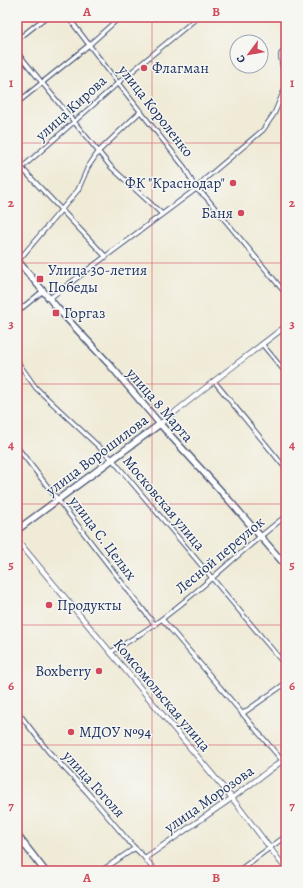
<svg xmlns="http://www.w3.org/2000/svg" width="303" height="888" font-family="Alegreya,serif">
	<style>
		.lines { fill: none; stroke-linecap: round; stroke-linejoin: round }
		.minor-casing { stroke: #3b4b70; stroke-width: 5.5 }
		.tertiary-casing { stroke: #3b4b70; stroke-width: 6 }
		.secondary-casing { stroke: #3b4b70; stroke-width: 8 }
		.minor { stroke: #fff; stroke-width: 3.5 }
		.tertiary { stroke: #fff; stroke-width: 4.5 }
		.secondary { stroke: #fff; stroke-width: 5.5 }
		.grid { fill: none; stroke: #d1495b; stroke-width: 1; stroke-opacity: 0.55 }
		.poi-dot { fill: #d1495b; stroke: #f6f6f2; stroke-width: 1.5 }
		.labels { text-anchor: middle; dominant-baseline: central; stroke-width: 3; stroke-linejoin: round; paint-order: stroke }
		.poi-label { font-size: 15px; fill: #1b2f5e; stroke: #f6f6f2; text-anchor: start }
		.street-label { font-size: 15px; fill: #1b2f5e; stroke: #f6f6f2 }
		.neatline { fill: none; stroke: #d1495b; stroke-width: 1.5 }
		.grid-label { font-size: 13px; text-anchor: middle; font-weight: bold; fill: #d1495b }
	</style>
	<rect width="100%" height="100%" fill="#f6f6f2"/>
	<filter id="ink" filterUnits="userSpaceOnUse"><feTurbulence type="fractalNoise" baseFrequency=".025" numOctaves="2"/><feDisplacementMap in="SourceGraphic" scale="8" xChannelSelector="R" yChannelSelector="G"/><feConvolveMatrix kernelMatrix="1 2 1 2 8 2 1 2 1" color-interpolation-filters="sRGB"/></filter>
	<filter id="wash" filterUnits="userSpaceOnUse"><feTurbulence type="fractalNoise" baseFrequency=".012" numOctaves="4" result="noise"/><feDisplacementMap in="SourceGraphic" scale="16" xChannelSelector="R" yChannelSelector="G"/><feGaussianBlur stdDeviation="0.9" result="paint"/><feColorMatrix in="noise" values="0 0 0 0 0 0 0 0 0 0 0 0 0 0 0 0 0 1.4 0 .05"/><feComposite in="paint" operator="in"/></filter>
	<g filter="url(#wash)">
		<rect width="100%" height="100%" fill="#f0ebd7"/>
	</g>
	<g filter="url(#ink)">
		<g class="lines">
			<defs>
				<path id="minor" d="M68 17 118 83 185 168 196 189 205 196 286 294
					M279 17 286 19
					M17 40 46 17
					M17 52 111 167 162 214
					M17 103 89 45 120 17
					M17 163 106 257
					M17 172 118 83 198 17
					M18 261 78 190 88 167 99 151 141 111
					M50 298 196 189 205 179 263 130 274 114 286 86 281 58V54L286 47
					M17 312 43 291
					M262 344 286 373
					M17 361 36 388 112 459 286 666
					M214 381 286 469
					M17 447 155 625
					M162 619 286 765
					M111 652C126 643 141 634 155 624 201 591 241 550 286 516
					M17 711 48 751 87 792 131 844 145 858
					M242 714 286 683
					M17 852 25 845
					M101 871 135 848
					M238 871 286 836"/>
				<path id="tertiary" d="M160 424 214 381 286 326
					M17 540 232 798 286 869
					M155 871 145 858 232 798 286 758"/>
				<path id="secondary" d="M17 260 59 310 110 365 160 424 229 500 286 566
					M17 530 160 424
					M17 835 45 871"/>
			</defs>
			<use href="#minor" class="minor-casing"/>
			<use href="#tertiary" class="tertiary-casing"/>
			<use href="#secondary" class="secondary-casing"/>
			<use href="#minor" class="minor"/>
			<use href="#tertiary" class="tertiary"/>
			<use href="#secondary" class="secondary"/>
		</g>
	</g>
	<path class="grid" d="M152 17V871M17 143H286M17 263H286M17 384H286M17 504H286M17 625H286M17 745H286"/>
	<g class="poi-dot">
		<circle cx="144" cy="68" r="4"/>
		<circle cx="233" cy="183" r="4"/>
		<circle cx="241" cy="213" r="4"/>
		<rect x="36" y="275" width="8" height="8" rx="2"/>
		<rect x="52" y="309" width="8" height="8" rx="2"/>
		<circle cx="49" cy="605" r="4"/>
		<circle cx="99" cy="671" r="4"/>
		<circle cx="71" cy="732" r="4"/>
	</g>
	<g class="labels">
		<g class="poi-label">
			<text x="152" y="68">Флагман</text>
			<text x="225" y="183" text-anchor="end">ФК "Краснодар"</text>
			<text x="233" y="213" text-anchor="end">Баня</text>
			<text x="48" y="270">Улица 30-летия<tspan x="48" dy="17">Победы</tspan></text>
			<text x="64" y="313">Горгаз</text>
			<text x="57" y="605">Продукты</text>
			<text x="91" y="671" text-anchor="end">Boxberry</text>
			<text x="79" y="732">МДОУ №94</text>
		</g>
		<g class="street-label">
			<text transform="translate(71 108) rotate(-42)">улица Кирова</text>
			<text transform="translate(156 111) rotate(52)">улица Короленко</text>
			<text transform="translate(160 405) rotate(49)">улица 8 Марта</text>
			<text transform="translate(97 455) rotate(-37)">улица Ворошилова</text>
			<text transform="translate(164 503) rotate(50)">Московская улица</text>
			<text transform="translate(103 538) rotate(53)">улица С. Целых</text>
			<text transform="translate(220 555) rotate(-40)">Лесной переулок</text>
			<text transform="translate(162 695) rotate(50)">Комсомольская улица</text>
			<text transform="translate(94 784) rotate(48)">улица Гоголя</text>
			<text transform="translate(209 799) rotate(-35)">улица Морозова</text>
		</g>
	</g>
	<rect width="303" height="888" fill="none" stroke="#f6f6f2" stroke-width="44"/>
	<g transform="translate(249 54) rotate(238)"><circle r="19" fill="#f6f6f2" stroke="#9ea6b7"/>
	<path d="M0-3L7 15L0 10L-7 15Z" fill="#d1495b"/>
	<text y="-6" font-size="11" font-weight="bold" text-anchor="middle" fill="#1b2f5e">С</text>
	</g>
	<rect x="22" y="22" width="259" height="844" class="neatline"/>
	<g class="grid-label">
		<text x="87" y="16">A</text>
		<text x="216" y="16">B</text>
		<text x="11" y="87">1</text>
		<text x="292" y="87">1</text>
		<text x="11" y="207">2</text>
		<text x="292" y="207">2</text>
		<text x="11" y="328">3</text>
		<text x="292" y="328">3</text>
		<text x="11" y="449">4</text>
		<text x="292" y="449">4</text>
		<text x="11" y="569">5</text>
		<text x="292" y="569">5</text>
		<text x="11" y="690">6</text>
		<text x="292" y="690">6</text>
		<text x="11" y="810">7</text>
		<text x="292" y="810">7</text>
		<text x="87" y="882">A</text>
		<text x="216" y="882">B</text>
	</g>
</svg>
